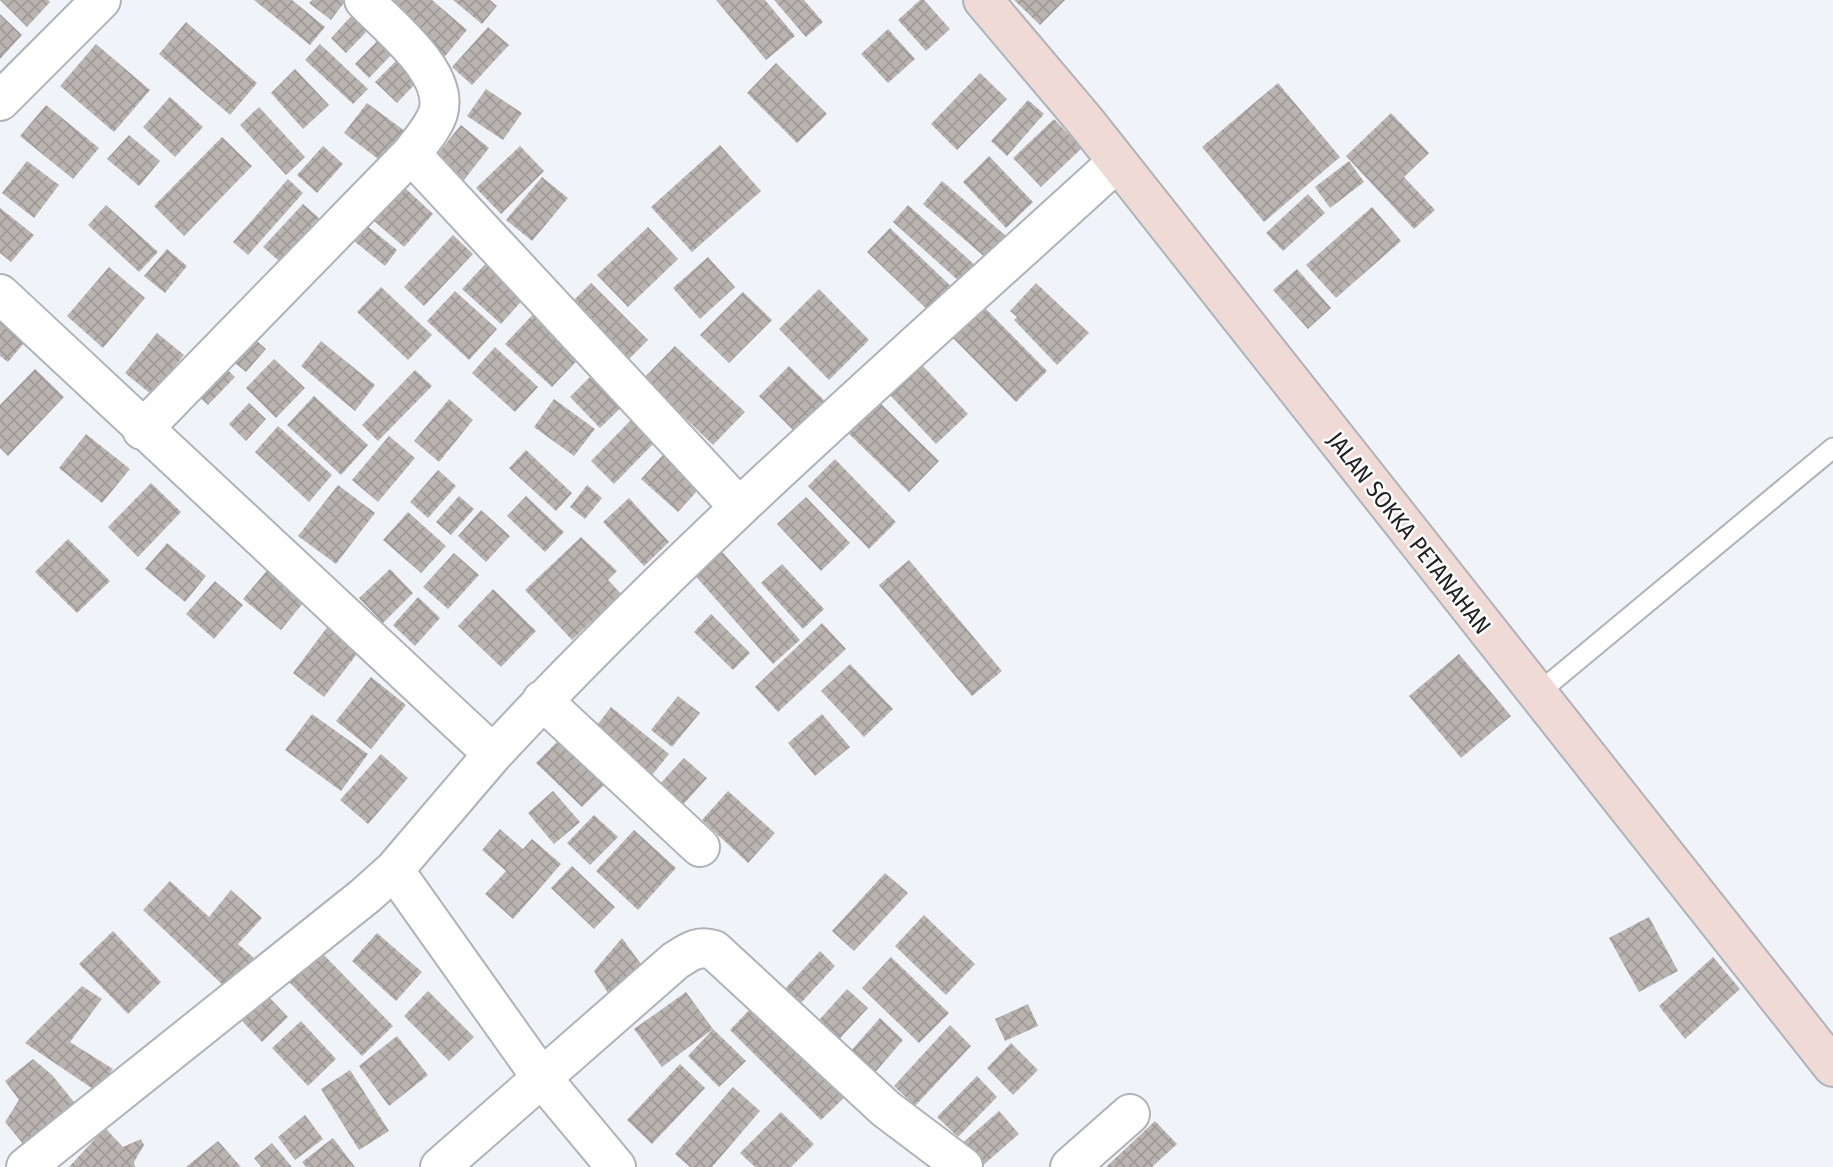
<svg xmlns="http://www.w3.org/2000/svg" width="1833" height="1167" font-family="'Fira Sans Condensed',sans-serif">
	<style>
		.building { fill: url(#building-cross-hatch) }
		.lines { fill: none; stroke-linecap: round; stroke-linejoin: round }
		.lane-casing { stroke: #afb3b8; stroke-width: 23 }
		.street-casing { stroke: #afb3b8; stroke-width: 42 }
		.secondary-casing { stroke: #afb3b8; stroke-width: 42 }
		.lane { stroke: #fff; stroke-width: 19 }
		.street { stroke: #fff; stroke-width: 38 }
		.secondary { stroke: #f0dad6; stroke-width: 38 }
		.labels { text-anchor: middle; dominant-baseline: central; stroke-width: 5; stroke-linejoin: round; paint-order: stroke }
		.street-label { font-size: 24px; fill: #1e1f21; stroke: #fff }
	</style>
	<defs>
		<pattern id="building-cross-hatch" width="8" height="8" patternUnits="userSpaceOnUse" patternTransform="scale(1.75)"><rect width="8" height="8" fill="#bab4b1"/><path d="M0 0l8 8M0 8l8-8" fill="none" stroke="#9f9a98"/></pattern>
	</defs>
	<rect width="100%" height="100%" fill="#f0f4f9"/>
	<path class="building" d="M0 0H48L50 2 27 27Z
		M254 0H292L325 27 310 45Z
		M312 0H346L331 20 309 3Z
		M382 0H432L467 30 441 61Z
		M453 0H490L497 6 482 24Z
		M716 0H765L795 36 766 60Z
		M774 0H804L823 22 806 37Z
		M920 0H924L950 29 926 51 898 20Z
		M1014 0H1065L1040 25Z
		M356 11 372 26 346 53 331 38Z
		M0 14 22 35 0 59Z
		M186 22 257 83 230 115 159 54Z
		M488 27 509 45 472 85 452 67Z
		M888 29 915 59 888 83 861 54Z
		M381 37 395 51 369 78 355 64Z
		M96 44 150 90 114 132 60 86Z
		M320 44 368 89 353 104 305 60Z
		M396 61 417 82 397 103 375 82Z
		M776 63 827 114 797 143 747 93Z
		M295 69 329 105 303 129 271 93Z
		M980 73 1007 99 957 150 931 124Z
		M1278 83 1340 157 1264 222 1202 147Z
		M486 89 522 113 503 140 467 116Z
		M170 97 203 127 175 157 143 127Z
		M1028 100 1044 114 1007 156 991 141Z
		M367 103 413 137 390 168 344 133Z
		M46 105 99 148 73 179 20 136Z
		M259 107 305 157 286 175 240 125Z
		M1391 113 1429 153 1404 177 1435 210 1414 229 1346 156Z
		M1054 119 1082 148 1041 187 1013 158Z
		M461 125 489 148 464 180 435 157Z
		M129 135 160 161 139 186 107 159Z
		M222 137 252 166 184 236 154 206Z
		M720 145 761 191 692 252 651 207Z
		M323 146 343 164 317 193 297 175Z
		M520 146 544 171 501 214 476 188Z
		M989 156 1033 202 1006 228 963 182Z
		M27 161 59 185 34 218 2 193Z
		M1349 161 1364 182 1330 208 1315 187Z
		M542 177 568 198 532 241 506 220Z
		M288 179 303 193 248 255 233 242Z
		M942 181 1006 236 986 258 923 204Z
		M404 187 433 214 404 247 373 220Z
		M1308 194 1325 213 1283 251 1266 233Z
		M303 204 319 218 279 261 263 247Z
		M106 205 158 252 139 272 88 225Z
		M908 205 976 266 961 283 893 222Z
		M1372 207 1401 241 1336 298 1306 265Z
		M0 208 34 235 11 262 0 253Z
		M366 225 397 250 385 266 354 241Z
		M648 227 678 259 628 307 597 275Z
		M890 228 958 293 935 317 867 252Z
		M453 235 473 254 424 306 404 287Z
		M167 249 187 266 165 293 144 276Z
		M708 257 735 287 700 319 673 288Z
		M488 261 527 295 501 324 462 289Z
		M109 267 145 298 103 348 67 316Z
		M1297 269 1331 308 1308 329 1273 290Z
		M591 283 648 340 626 362 569 305Z
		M1036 283 1089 333 1057 365 1014 320 1017 317 1010 311Z
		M381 287 432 335 408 360 357 312Z
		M819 289 869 340 829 380 779 329Z
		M455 291 497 329 469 360 427 321Z
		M743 292 772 320 729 363 700 335Z
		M983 306 1047 371 1016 402 952 337Z
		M540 307 587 350 552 387 505 344Z
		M0 313 29 337 8 362 0 356Z
		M157 333 184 355 152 395 125 373Z
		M250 335 266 349 246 372 230 359Z
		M321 341 375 385 355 411 301 366Z
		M675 346 745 412 713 445 644 378Z
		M495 347 538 387 515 412 472 373Z
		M274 359 305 388 276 418 246 388Z
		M217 360 235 377 208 405 190 388Z
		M922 365 968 414 936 444 890 395Z
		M601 366 632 397 600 428 570 397Z
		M789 366 832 408 802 439 759 396Z
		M35 369 64 397 8 456 0 448V405Z
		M415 370 432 386 378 441 362 425Z
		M314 396 368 445 341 475 287 425Z
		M449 399 473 420 439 462 414 441Z
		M554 399 595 429 574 456 534 427Z
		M877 400 939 461 909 492 846 431Z
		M249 403 266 419 246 441 229 424Z
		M633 418 656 441 614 484 591 461Z
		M278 426 332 475 309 502 255 452Z
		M86 434 130 469 102 503 59 468Z
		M389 436 415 458 378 502 352 480Z
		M670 447 707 480 678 512 641 479Z
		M526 450 572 493 556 511 509 468Z
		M835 459 896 522 869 549 808 486Z
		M438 470 456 486 428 518 410 502Z
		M151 483 181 512 138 557 108 527Z
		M338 485 375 513 336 564 298 536Z
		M587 485 602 498 585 519 570 507Z
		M459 496 474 509 451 535 436 522Z
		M526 496 564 532 545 552 507 516Z
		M806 497 850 543 821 571 777 524Z
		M629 498 669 542 644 566 603 522Z
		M481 510 510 536 486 562 458 536Z
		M408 512 446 546 421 573 383 540Z
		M581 537 617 571 608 580 621 594 572 640 525 590Z
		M68 539 110 581 77 613 35 572Z
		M167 543 206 576 185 602 145 569Z
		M718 547 800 640 773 664 691 571Z
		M454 553 479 575 448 609 423 587Z
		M909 560 1002 671 972 696 879 585Z
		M782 564 824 609 803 629 761 583Z
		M270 567 308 597 281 630 243 599Z
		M390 569 413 593 383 623 359 598Z
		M215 581 243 605 214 639 186 614Z
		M493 589 536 631 501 667 458 626Z
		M418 597 440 618 415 646 393 625Z
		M711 614 750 653 733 670 694 632Z
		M822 623 846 649 778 712 755 687Z
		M328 626 360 650 324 697 293 673Z
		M1459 654 1511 716 1461 758 1409 696Z
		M850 664 893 709 864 737 821 691Z
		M371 677 406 705 371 749 336 721Z
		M678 696 700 713 672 747 651 730Z
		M611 707 669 754 648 780 591 733Z
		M312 714 368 754 341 791 285 750Z
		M822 714 850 747 815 776 788 743Z
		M561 738 607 782 582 807 536 763Z
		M381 754 408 778 368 824 340 800Z
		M684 758 707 778 682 806 659 785Z
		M553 791 580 822 554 844 528 813Z
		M728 791 775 833 748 863 702 820Z
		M594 815 618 837 590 865 567 843Z
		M500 829 523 849 532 839 561 864 513 919 485 894 506 871 482 850Z
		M634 830 676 868 638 910 596 871Z
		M572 866 615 907 594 929 551 888Z
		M885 873 908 893 854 951 832 931Z
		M170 881 209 917 231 890 262 918 238 944 254 958 226 988 143 910Z
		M924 915 975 964 946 995 895 946Z
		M1649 917 1678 971 1639 992 1609 938Z
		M113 931 161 982 128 1014 79 964Z
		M377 933 422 972 396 1001 352 961Z
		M622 938 646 971 615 1004 594 971Z
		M320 951 393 1026 362 1056 289 982Z
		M820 951 835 966 800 1004 784 990Z
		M891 957 949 1013 919 1043 862 988Z
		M1713 957 1740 989 1685 1039 1659 1006Z
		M82 986 102 999 70 1042 113 1069 96 1091 25 1043Z
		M847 989 868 1008 831 1048 811 1029Z
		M428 991 474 1037 449 1061 404 1016Z
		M686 992 713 1029 662 1067 634 1029Z
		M268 996 288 1017 262 1042 242 1021Z
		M1028 1004 1038 1026 1005 1041 995 1019Z
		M753 1006 845 1097 821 1120 730 1030Z
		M880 1018 903 1040 872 1076 848 1054Z
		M301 1021 336 1059 308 1086 272 1048Z
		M950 1025 971 1046 915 1106 894 1086Z
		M713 1029 746 1061 719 1087 688 1056Z
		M397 1036 428 1075 389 1106 359 1066Z
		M1011 1043 1038 1070 1013 1095 987 1068Z
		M33 1059 52 1075 74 1102 24 1145 5 1122 19 1100 5 1081Z
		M680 1064 705 1088 652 1144 627 1120Z
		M350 1070 389 1131 359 1150 321 1089Z
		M977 1076 997 1097 958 1137 937 1117Z
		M733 1087 760 1111 712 1167H690L675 1154Z
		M999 1111 1019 1134 981 1167 959 1146Z
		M781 1112 814 1144 791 1167H755L740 1153Z
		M305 1115 323 1139 295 1160 278 1137Z
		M1155 1121 1177 1144 1152 1167H1106Z
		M105 1128 123 1147 141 1139 144 1145 134 1162 135 1167H69Z
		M333 1138 355 1167H306L302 1162Z
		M218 1141 241 1167H186Z
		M272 1143 292 1167H261L254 1158Z"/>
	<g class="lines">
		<defs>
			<path id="lane" d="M1537 694 1833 448"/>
			<path id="street" d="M0 101 101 0
				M411 154 739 507
				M0 294 493 754C688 544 906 355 1117 162
				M142 430 411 154C421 141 433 128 438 113 450 73 389 27 364 0
				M542 700 700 847
				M394 870 541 1077 616 1167
				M26 1167 365 896 394 870 493 754
				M440 1167 675 961C689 952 698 945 714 950L886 1109 963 1167
				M1070 1167 1130 1114"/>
			<path id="secondary" d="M983 0 1086 122 1833 1067"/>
		</defs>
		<use href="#lane" class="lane-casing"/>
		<use href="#street" class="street-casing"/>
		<use href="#secondary" class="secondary-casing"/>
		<use href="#lane" class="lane"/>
		<use href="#street" class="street"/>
		<use href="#secondary" class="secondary"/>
	</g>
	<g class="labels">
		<g class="street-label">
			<text transform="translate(1409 533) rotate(52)">JALAN SOKKA PETANAHAN</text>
		</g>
	</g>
</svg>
